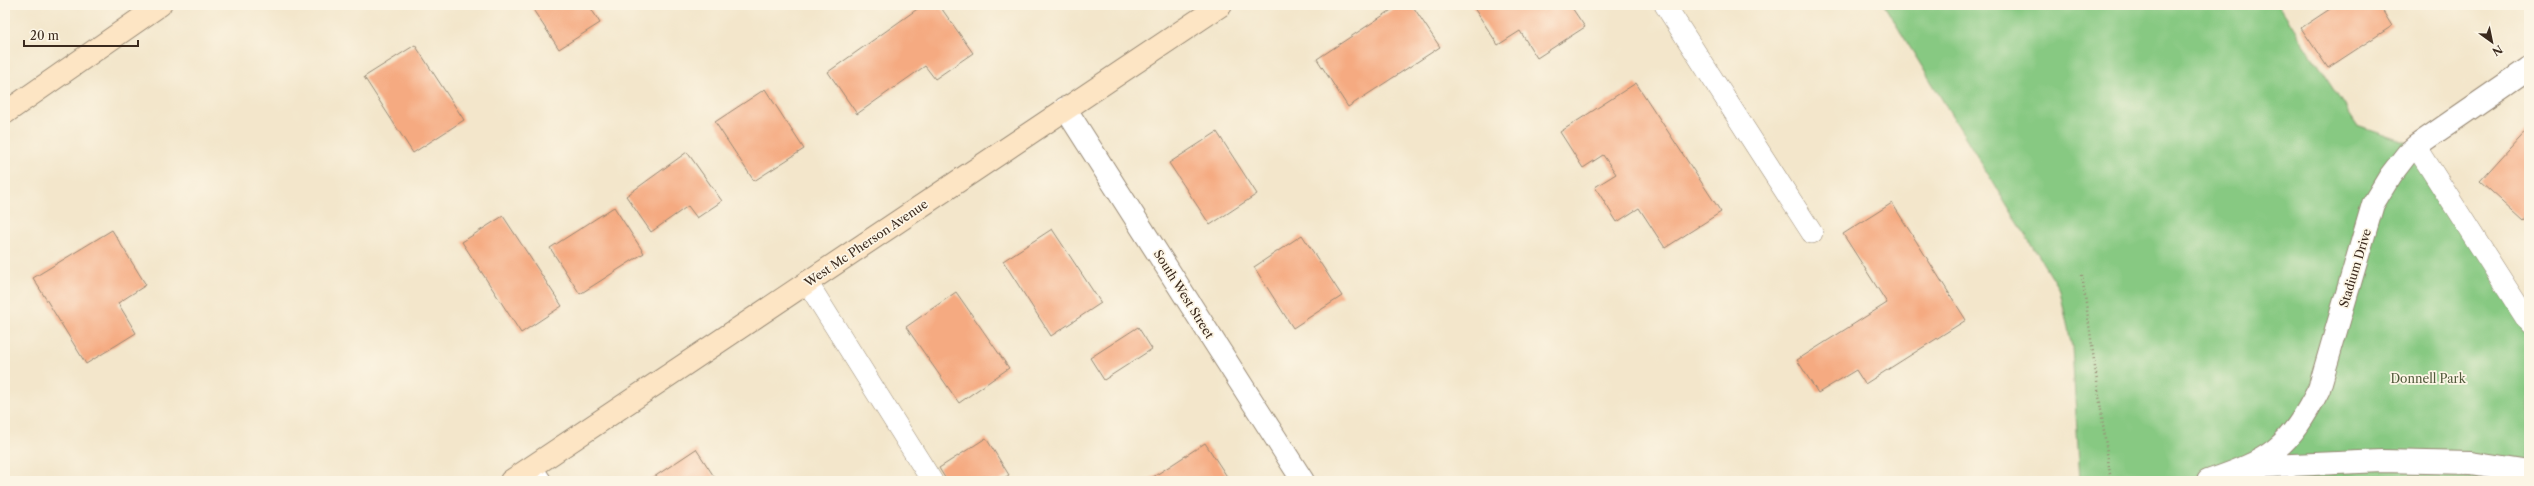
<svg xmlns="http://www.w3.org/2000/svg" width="2534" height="486" font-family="'Libre Caslon Text',serif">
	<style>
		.green { fill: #87c982; stroke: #617a50 }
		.building { fill: #f5aa81 }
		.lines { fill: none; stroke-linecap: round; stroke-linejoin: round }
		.lane-casing { stroke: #978874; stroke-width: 22 }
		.street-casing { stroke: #978874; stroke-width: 24 }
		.secondary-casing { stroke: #978874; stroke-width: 24 }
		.path { stroke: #978874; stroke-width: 2.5; stroke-dasharray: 1 3; stroke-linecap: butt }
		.lane { stroke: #fff; stroke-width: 21 }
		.street { stroke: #fff; stroke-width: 22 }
		.secondary { stroke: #fde5c4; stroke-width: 22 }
		.labels { text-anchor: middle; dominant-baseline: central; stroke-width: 3.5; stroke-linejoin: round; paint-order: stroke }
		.street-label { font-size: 12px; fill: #3b2a1e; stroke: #fcf5e5 }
		.park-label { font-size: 12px; fill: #525a3c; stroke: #fcf5e5 }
	</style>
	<rect width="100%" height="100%" fill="#fcf5e5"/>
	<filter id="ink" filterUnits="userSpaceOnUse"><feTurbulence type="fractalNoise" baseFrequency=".025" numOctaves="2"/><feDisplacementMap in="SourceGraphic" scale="8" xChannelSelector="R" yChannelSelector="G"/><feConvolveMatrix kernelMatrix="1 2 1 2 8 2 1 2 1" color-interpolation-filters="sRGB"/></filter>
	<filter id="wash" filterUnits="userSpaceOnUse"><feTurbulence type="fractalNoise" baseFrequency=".012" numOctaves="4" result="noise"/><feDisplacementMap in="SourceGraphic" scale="16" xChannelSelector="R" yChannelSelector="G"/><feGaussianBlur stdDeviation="0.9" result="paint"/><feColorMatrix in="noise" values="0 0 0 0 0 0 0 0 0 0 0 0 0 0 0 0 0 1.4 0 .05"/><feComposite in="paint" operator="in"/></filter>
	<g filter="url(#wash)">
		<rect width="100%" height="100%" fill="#f3e6cb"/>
		<path class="green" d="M1884 5H2279L2357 126 2416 146 2529 323V481H2080L2072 347 2060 291Z"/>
		<g id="blocks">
			<path class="building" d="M530 5H589L600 23 559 49Z
				M923 5H939L973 53 935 79 925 66 857 114 828 72Z
				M1399 5H1412L1440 47 1348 107 1317 59Z
				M1472 5H1570L1585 27 1537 58 1520 31 1498 45Z
				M2336 5H2379L2392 26 2328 68 2301 28Z
				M415 45 464 120 413 153 364 77Z
				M1636 83 1721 212 1665 248 1639 208 1617 222 1595 187 1616 174 1603 155 1583 168 1560 132Z
				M765 89 804 149 754 181 715 122Z
				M2529 127V215L2524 221 2480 181Z
				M1217 132 1257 194 1210 225 1169 163Z
				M687 152 722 201 697 218 688 206 651 232 626 196Z
				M1892 203 1966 320 1865 384 1856 370 1818 393 1797 360 1887 303 1843 234Z
				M614 207 644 253 580 294 550 248Z
				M503 216 562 306 521 333 462 242Z
				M1052 229 1101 303 1051 336 1003 261Z
				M112 230 146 285 118 303 136 333 86 364 33 278Z
				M1302 235 1342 296 1293 328 1254 267Z
				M956 292 1009 368 959 403 906 327Z
				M1138 327 1152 349 1104 380 1090 358Z
				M986 438 1009 475 999 481H947L939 468Z
				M1205 443 1230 481H1147Z
				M696 449 717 481H648Z"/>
		</g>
	</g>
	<g filter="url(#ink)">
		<use href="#blocks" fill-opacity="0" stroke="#978874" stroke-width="1"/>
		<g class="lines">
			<defs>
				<path id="lane" d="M1665 5 1812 233
					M2416 146 2529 323
					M807 282 932 481"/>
				<path id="street" d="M1065 108 1303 481
					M2250 467 2382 461 2471 463 2529 472
					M531 468 540 481
					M2208 481C2270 460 2289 448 2319 389L2373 204 2390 176 2407 154 2416 146 2529 68"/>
				<path id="secondary" d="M5 113 160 5
					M511 481 1221 5"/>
			</defs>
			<use href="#lane" class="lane-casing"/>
			<use href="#street" class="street-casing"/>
			<use href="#secondary" class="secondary-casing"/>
			<path class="path" d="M2082 275 2111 481"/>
			<use href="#lane" class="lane"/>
			<use href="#street" class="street"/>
			<use href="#secondary" class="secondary"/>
		</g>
	</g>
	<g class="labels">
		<g class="street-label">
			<text transform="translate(866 243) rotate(-34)">West Mc Pherson Avenue</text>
			<text transform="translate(2355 268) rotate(-73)">Stadium Drive</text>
			<text transform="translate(1184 294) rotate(58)">South West Street</text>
		</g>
		<g class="park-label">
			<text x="2428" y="378">Donnell Park</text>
		</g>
	</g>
	<rect width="2534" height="486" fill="none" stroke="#fcf5e5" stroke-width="20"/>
	<g transform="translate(2492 42) rotate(147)" stroke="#fcf5e5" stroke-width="3" paint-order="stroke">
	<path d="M0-3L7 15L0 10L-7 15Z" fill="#3b2a1e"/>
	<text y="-6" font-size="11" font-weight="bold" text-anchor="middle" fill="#3b2a1e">N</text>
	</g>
	<path d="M24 40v6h114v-6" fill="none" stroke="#3b2a1e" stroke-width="2"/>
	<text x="30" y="40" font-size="12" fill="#3b2a1e" stroke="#fcf5e5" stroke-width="3" paint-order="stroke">20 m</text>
</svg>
